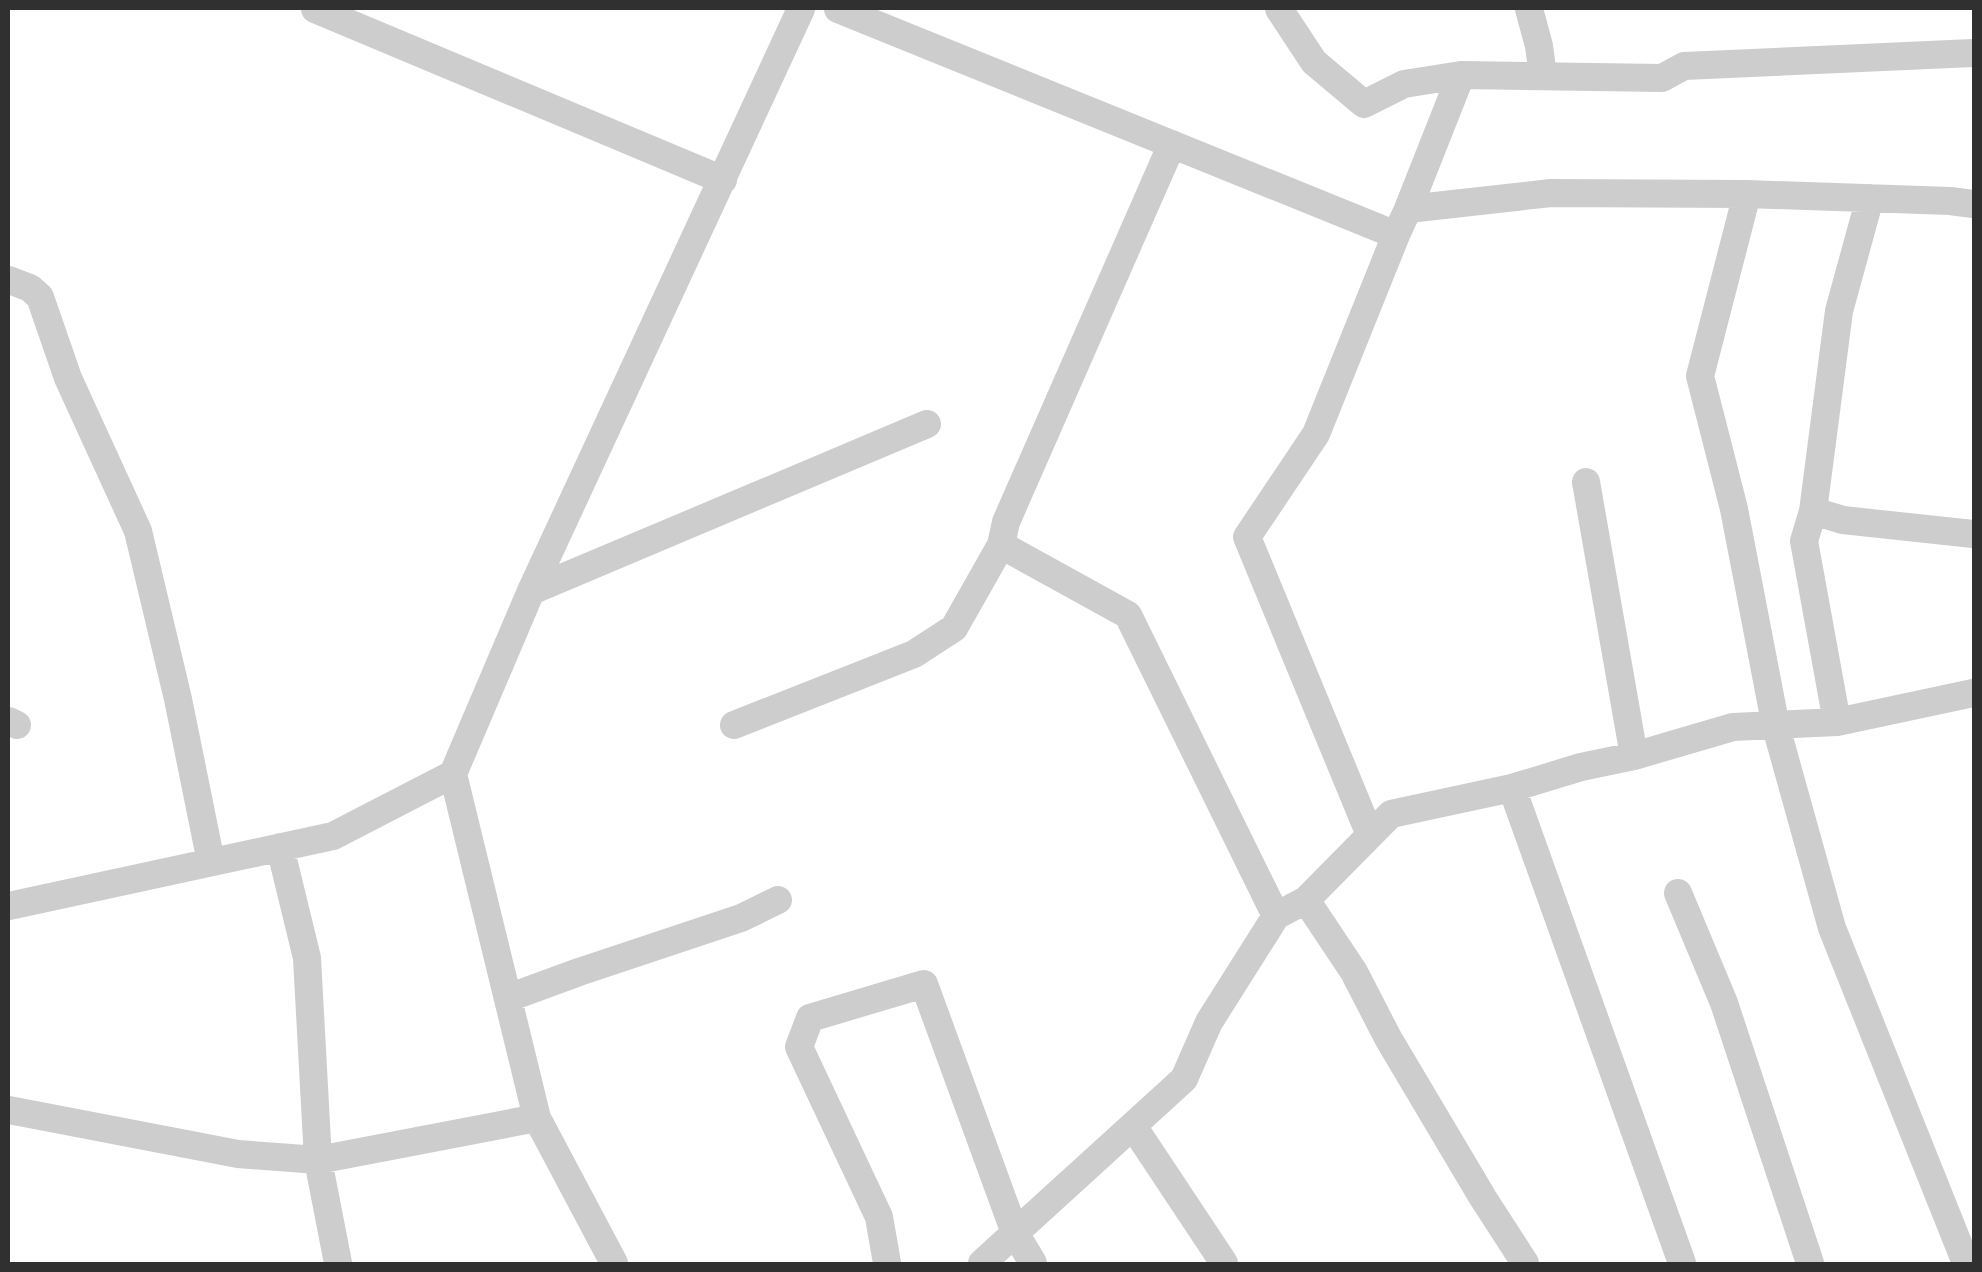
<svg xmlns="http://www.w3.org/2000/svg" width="1982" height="1272" font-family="'Titillium Web',sans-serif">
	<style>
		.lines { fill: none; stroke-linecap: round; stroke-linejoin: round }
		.minor { stroke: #cdcdcd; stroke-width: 28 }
	</style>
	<rect width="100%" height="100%" fill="#fff"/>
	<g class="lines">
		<path class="minor" d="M315 9 723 180
			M838 9 1396 235
			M1279 9 1314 62 1364 104 1404 84 1461 75 1662 78 1684 66 1973 53
			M1529 9 1539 46 1543 76
			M1747 194 1700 376 1734 509 1776 727 1832 928 1966 1263
			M1408 209 1461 75
			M9 280 30 288 40 297 68 378 138 531 178 699 211 862
			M1586 482 1634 756
			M1813 511 1843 520 1973 534
			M1001 545 1128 615 1276 916
			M531 591 927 424
			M9 721 17 725
			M1837 722 1804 541 1813 511 1839 311 1870 198
			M734 725 914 654 954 628 1001 545 1006 522 1172 144
			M1512 788 1682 1263
			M1370 835 1247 537 1316 434 1396 235 1408 209 1551 193 1747 194 1950 201 1973 204
			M280 847 307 958 318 1160 338 1263
			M1678 893 1724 1003 1810 1263
			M1306 900 1354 972 1388 1038 1483 1198 1525 1263
			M9 906 333 836 453 774
			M508 998 579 972 741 918 778 900
			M9 1110 238 1154 318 1160 537 1118
			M1133 1126 1224 1263
			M614 1263 537 1118 453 774 531 591 801 9
			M887 1263 879 1217 799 1047 810 1018 924 984 1015 1233 1033 1263
			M982 1263 1184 1079 1209 1022 1276 916 1306 900 1391 814 1512 788 1581 767 1634 756 1733 727 1837 722 1973 693"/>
	</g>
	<rect width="1982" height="1272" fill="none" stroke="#303030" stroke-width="20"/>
</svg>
